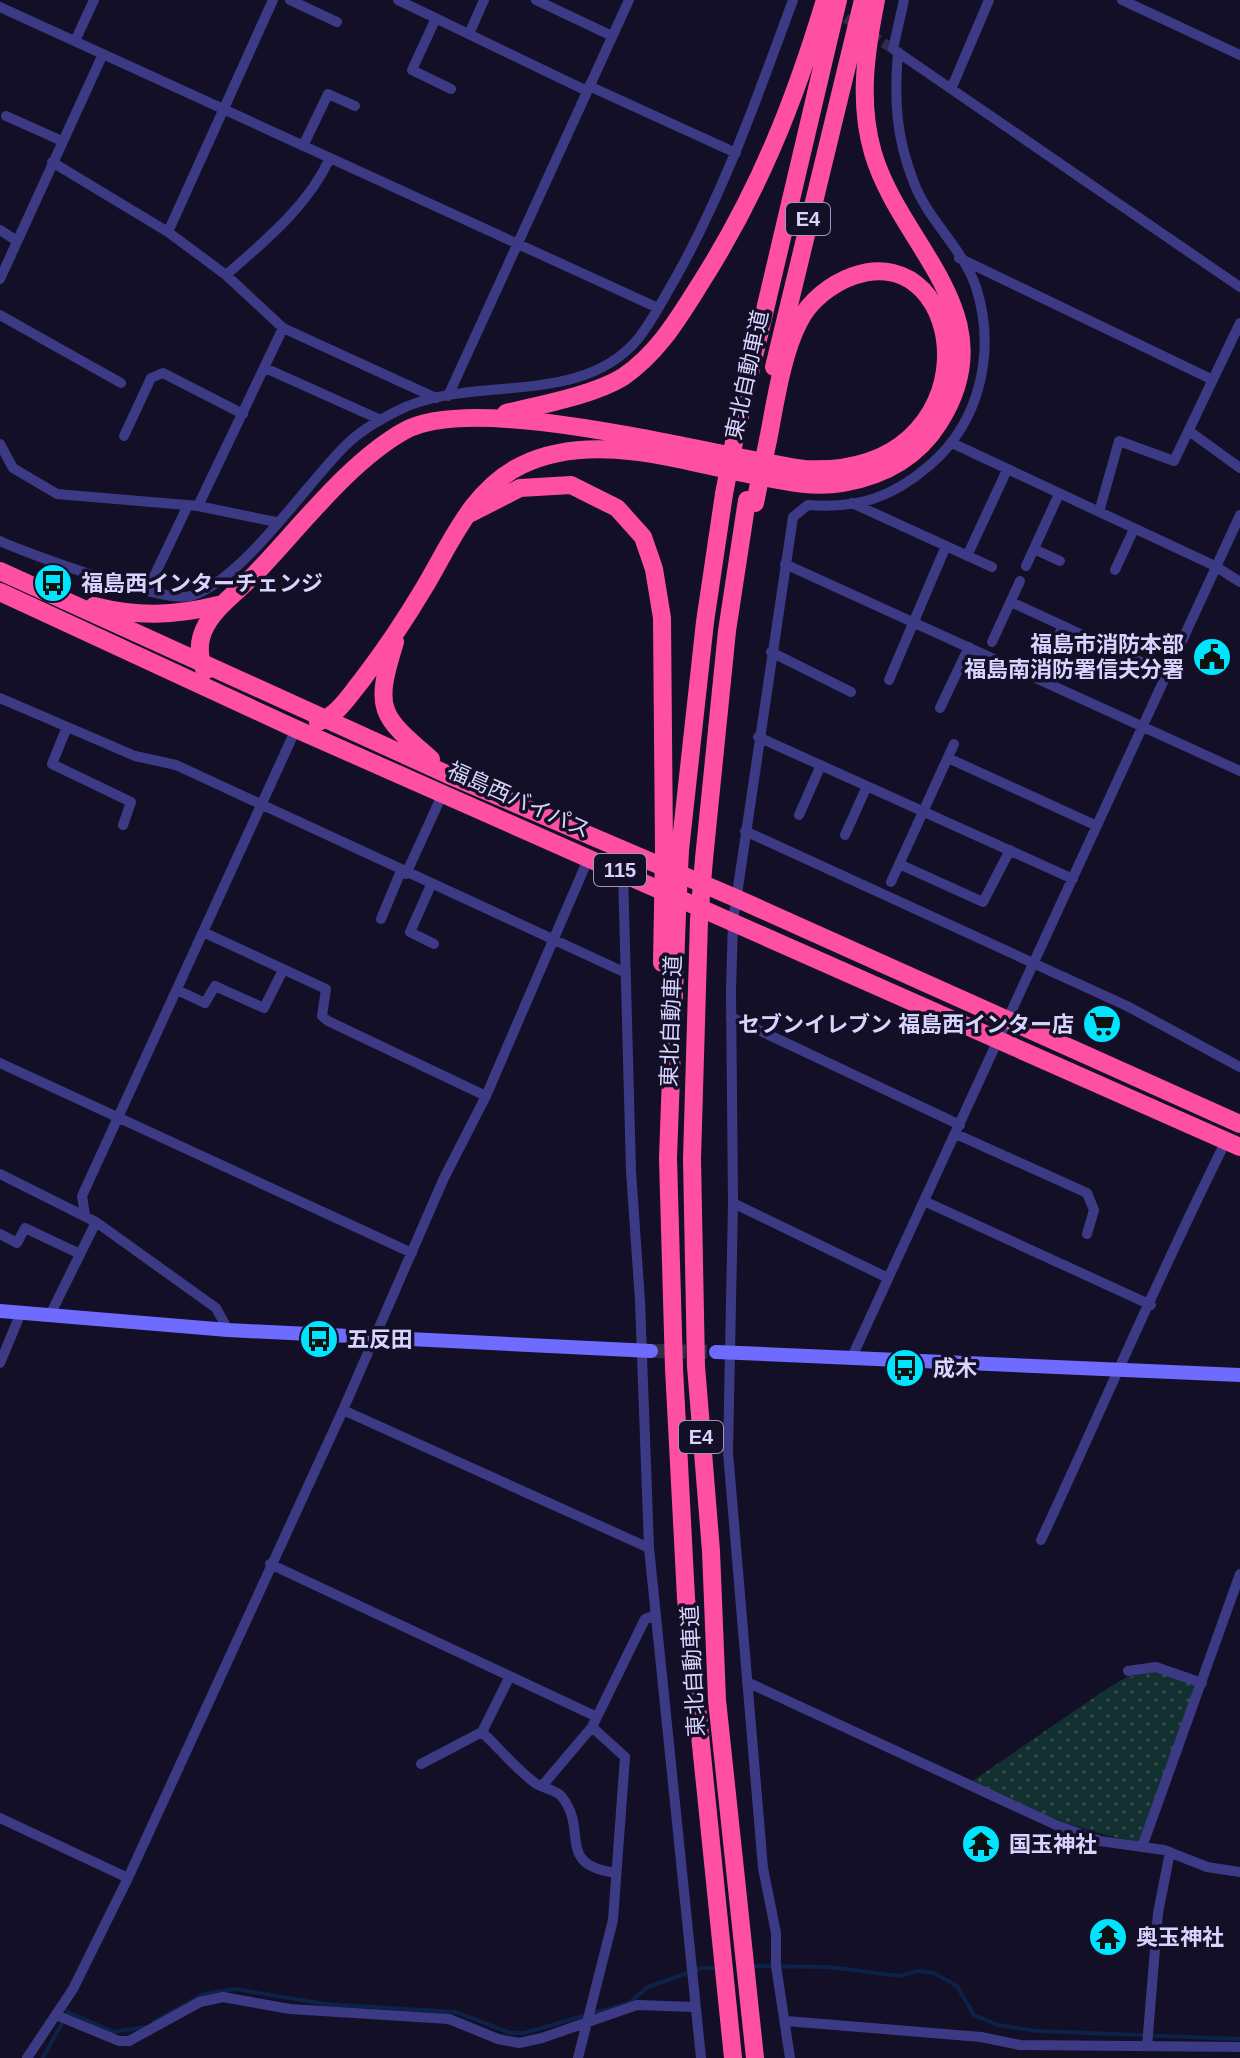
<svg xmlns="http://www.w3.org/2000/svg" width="1240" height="2058" font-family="Arial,'Noto Sans JP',sans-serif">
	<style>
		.grass { fill: url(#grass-dots) }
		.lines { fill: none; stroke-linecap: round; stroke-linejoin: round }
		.stream { stroke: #0c2248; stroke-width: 4 }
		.street-tunnel { stroke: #312d47; stroke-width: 10; stroke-dasharray: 10 5; stroke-linecap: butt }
		.secondary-tunnel { stroke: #312d47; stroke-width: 14; stroke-dasharray: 14 7; stroke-linecap: butt }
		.street { stroke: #3d3a85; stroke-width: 10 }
		.secondary { stroke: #6f6bff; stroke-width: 14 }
		.highway { stroke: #ff4fa3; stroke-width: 18 }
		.highway-bridge { stroke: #ff4fa3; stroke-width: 18 }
		.labels { text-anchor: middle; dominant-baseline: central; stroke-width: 7; stroke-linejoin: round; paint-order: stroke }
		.shield { fill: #130f26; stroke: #9e99be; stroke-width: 2 }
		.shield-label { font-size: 20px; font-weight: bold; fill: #d9d4ff }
		.street-label { font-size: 22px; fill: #d9d4ff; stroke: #130f26 }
		.poi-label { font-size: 22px; font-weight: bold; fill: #d9d4ff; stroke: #130f26; text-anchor: start }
	</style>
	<defs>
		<pattern id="grass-dots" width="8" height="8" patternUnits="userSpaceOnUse" patternTransform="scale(2)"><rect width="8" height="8" fill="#12302f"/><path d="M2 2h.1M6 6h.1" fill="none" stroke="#344d4e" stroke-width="1.8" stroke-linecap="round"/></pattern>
	</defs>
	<rect width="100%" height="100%" fill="#130f26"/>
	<path class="grass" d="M1152 1672H1167L1197 1686 1141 1842C1080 1834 1027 1807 971 1782L1108 1688 1127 1677Z"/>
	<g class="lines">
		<path class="stream" d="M751 1966 828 1967 900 1976 918 1971 934 1973 957 1986 974 2015 998 2025 1037 2031 1240 2039
			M154 2022 204 1994 235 1989 325 2004 456 2012 510 2033H524L629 2003 648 1987 701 1968H718
			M43 2058 68 2012 113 2032 146 2027"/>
		<path class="street-tunnel" d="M833 10 893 49"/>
		<path class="secondary-tunnel" d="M651 1351 716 1352"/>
		<path class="street" d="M290 0 337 22
			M398 0 587 91
			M536 0 612 36
			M904 0 893 49 1240 287
			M1122 0 1240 55
			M0 7 658 308
			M436 18 412 70 451 89
			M469 34 484 0
			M75 41 94 0
			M589 86 736 153
			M952 87 989 0
			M6 116 62 141
			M303 146 328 94 355 106
			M52 162 168 232 226 275 283 328 436 398
			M0 230 17 241
			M168 232 273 0
			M959 258 1213 380
			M226 275C265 241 308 206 330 158
			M0 279 103 54
			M0 315 121 383
			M265 368 381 420
			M448 396 629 0
			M1189 431 1240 468
			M124 436 151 378 163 373 243 414
			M952 443 1215 566 1240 582
			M0 444 13 468 57 494 198 506 276 522
			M852 503 992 567
			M198 506 283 328
			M1099 512 1119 441 1174 461 1240 323
			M0 541C28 554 166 604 191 596 243 580 306 484 346 445 361 430 379 420 397 411 470 373 578 409 637 340 652 322 663 299 675 279 725 190 758 95 793 0
			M1034 549 1060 561
			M967 556 1007 470
			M785 564 1240 771
			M1026 566 1059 494
			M1115 570 1134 529
			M148 589 188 505
			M1011 602 1167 674
			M992 642 1020 581
			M771 652 851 692
			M1099 676 1113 649
			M1038 678 1063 626
			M889 680 946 546
			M0 698 135 756 176 765 626 973
			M940 708 969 647
			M67 727 52 764 131 802 123 825
			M758 737 1073 879
			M948 758 1097 826
			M799 815 821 765
			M745 831 1127 1006 1240 1067
			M845 835 867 786
			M899 864 983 902 1010 850
			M623 872 631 1171 640 1301 649 1548 701 2058
			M406 874 443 793
			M891 882 954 744
			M431 885 410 932 434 944
			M381 919 401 871
			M203 932 326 989 322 1016 328 1021 486 1096
			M177 990 205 1003 215 986 264 1008 283 970
			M731 1017 960 1125
			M0 1063 412 1253
			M956 1134 1087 1193 1094 1210 1087 1234
			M0 1174 96 1222 216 1308 228 1330
			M924 1201 1151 1305
			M733 1203 888 1278
			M85 1215 82 1196 296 729
			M0 1234 17 1243 25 1228 80 1254
			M49 1317 96 1222
			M851 1359 1240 515
			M0 1363 20 1315
			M343 1410 649 1548
			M1041 1540C1103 1407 1160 1272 1226 1141
			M270 1564 595 1716
			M1128 1671 1156 1667 1202 1683
			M747 1682 1056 1825 1100 1841 1164 1850 1207 1867 1240 1872
			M482 1732C499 1748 516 1769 535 1783 543 1789 556 1789 562 1797 589 1831 555 1865 616 1873
			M421 1764 482 1732 510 1676
			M542 1786 592 1727
			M0 1818 128 1878
			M1142 1847 1240 1574
			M56 2015 119 2041H129L200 2002 223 1997 290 2009 449 2019 498 2039 519 2043 542 2038 637 2005 694 2007
			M786 2021 981 2037 1020 2045 1240 2047
			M1147 2046 1158 1913 1170 1852
			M27 2058 73 1989 128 1878 343 1410 444 1178 486 1096 589 857
			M578 2058 613 1920 625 1757 592 1727 645 1619 656 1615
			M790 2058 776 1966V1933L763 1868 728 1452 733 1203 731 990 733 921 793 517 808 505C859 509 893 497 930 465 981 421 996 350 976 287 963 249 928 220 914 183 896 137 894 101 898 52"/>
		<path class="secondary" d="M0 1311 228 1330 651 1351
			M716 1352 1240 1375"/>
		<path class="highway" d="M774 367 863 0
			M506 413C540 405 594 395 623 377 658 353 678 319 700 284 758 193 794 103 825 0
			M735 437 838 0
			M471 513 520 488 571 485 617 508 643 537 654 569 662 618 664 849
			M0 571 451 776 738 899 1240 1124
			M0 592 296 729 1240 1147
			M94 606C138 617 174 616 218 605
			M395 642C374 709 379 715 431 759
			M205 671C184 626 230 600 256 573 300 527 349 462 404 431 477 390 715 457 804 469 998 479 972 235 853 276 831 284 809 301 799 322 782 354 775 405 768 440
			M318 722C338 715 349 696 362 680 384 651 405 620 424 588 451 543 472 489 522 465 594 430 683 462 758 476 786 482 815 488 843 483 883 476 917 458 939 423 1008 315 901 248 873 153 858 102 866 50 876 0
			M680 850 705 622 724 494
			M704 859 727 631 747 500
			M677 913 668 1158 674 1368 686 1598 733 2058
			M699 920 692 1159 696 1366 711 1551 717 1700 755 2058
			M662 963 663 907"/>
		<path class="highway-bridge" d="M724 494 735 437
			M755 503 768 440
			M663 907 664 849
			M677 913 680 850
			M699 920 704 859"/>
	</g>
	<defs>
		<symbol id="bus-disc" viewBox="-11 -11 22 22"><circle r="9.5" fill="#00e5ff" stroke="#130f26"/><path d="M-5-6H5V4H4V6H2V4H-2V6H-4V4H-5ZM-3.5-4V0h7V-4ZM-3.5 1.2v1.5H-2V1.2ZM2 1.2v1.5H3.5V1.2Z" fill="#111"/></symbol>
		<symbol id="civic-disc" viewBox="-11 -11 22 22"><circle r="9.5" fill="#00e5ff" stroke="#130f26"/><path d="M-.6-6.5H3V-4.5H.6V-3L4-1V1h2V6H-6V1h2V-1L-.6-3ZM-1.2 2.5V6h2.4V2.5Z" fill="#111"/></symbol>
		<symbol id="supermarket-disc" viewBox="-11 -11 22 22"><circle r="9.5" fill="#00e5ff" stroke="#130f26"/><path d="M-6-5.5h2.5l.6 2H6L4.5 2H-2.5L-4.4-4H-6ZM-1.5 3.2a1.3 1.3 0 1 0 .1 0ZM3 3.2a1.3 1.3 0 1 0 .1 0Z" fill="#111"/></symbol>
		<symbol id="temple-disc" viewBox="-11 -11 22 22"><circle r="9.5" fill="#00e5ff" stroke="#130f26"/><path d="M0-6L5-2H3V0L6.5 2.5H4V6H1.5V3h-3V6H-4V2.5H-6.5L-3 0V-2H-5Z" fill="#111"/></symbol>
	</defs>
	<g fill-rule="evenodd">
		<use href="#bus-disc" x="31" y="561" width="44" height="44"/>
		<use href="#civic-disc" x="1190" y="635" width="44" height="44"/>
		<use href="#supermarket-disc" x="1080" y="1002" width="44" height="44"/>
		<use href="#bus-disc" x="297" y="1317" width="44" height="44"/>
		<use href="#bus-disc" x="883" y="1346" width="44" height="44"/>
		<use href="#temple-disc" x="959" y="1822" width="44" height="44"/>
		<use href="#temple-disc" x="1086" y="1915" width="44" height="44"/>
	</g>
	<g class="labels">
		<g class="shield">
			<rect x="786" y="203" width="44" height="32" rx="6"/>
			<rect x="594" y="854" width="52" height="32" rx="6"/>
			<rect x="679" y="1421" width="44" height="32" rx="6"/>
		</g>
		<g class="shield-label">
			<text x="808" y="219">E4</text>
			<text x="620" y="870">115</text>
			<text x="701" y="1437">E4</text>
		</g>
		<g class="street-label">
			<text transform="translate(747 375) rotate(-78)">東北自動車道</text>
			<text transform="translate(519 800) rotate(24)">福島西バイパス</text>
			<text transform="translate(671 1021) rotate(-88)">東北自動車道</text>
			<text transform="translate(693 1671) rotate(-93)">東北自動車道</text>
		</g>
		<g class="poi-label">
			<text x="81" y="583">福島西インターチェンジ</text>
			<text x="1184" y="644" text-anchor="end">福島市消防本部<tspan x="1184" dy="25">福島南消防署信夫分署</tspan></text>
			<text x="1074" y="1024" text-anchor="end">セブンイレブン 福島西インター店</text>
			<text x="347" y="1339">五反田</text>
			<text x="933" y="1368">成木</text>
			<text x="1009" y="1844">国玉神社</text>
			<text x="1136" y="1937">奥玉神社</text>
		</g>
	</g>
</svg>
